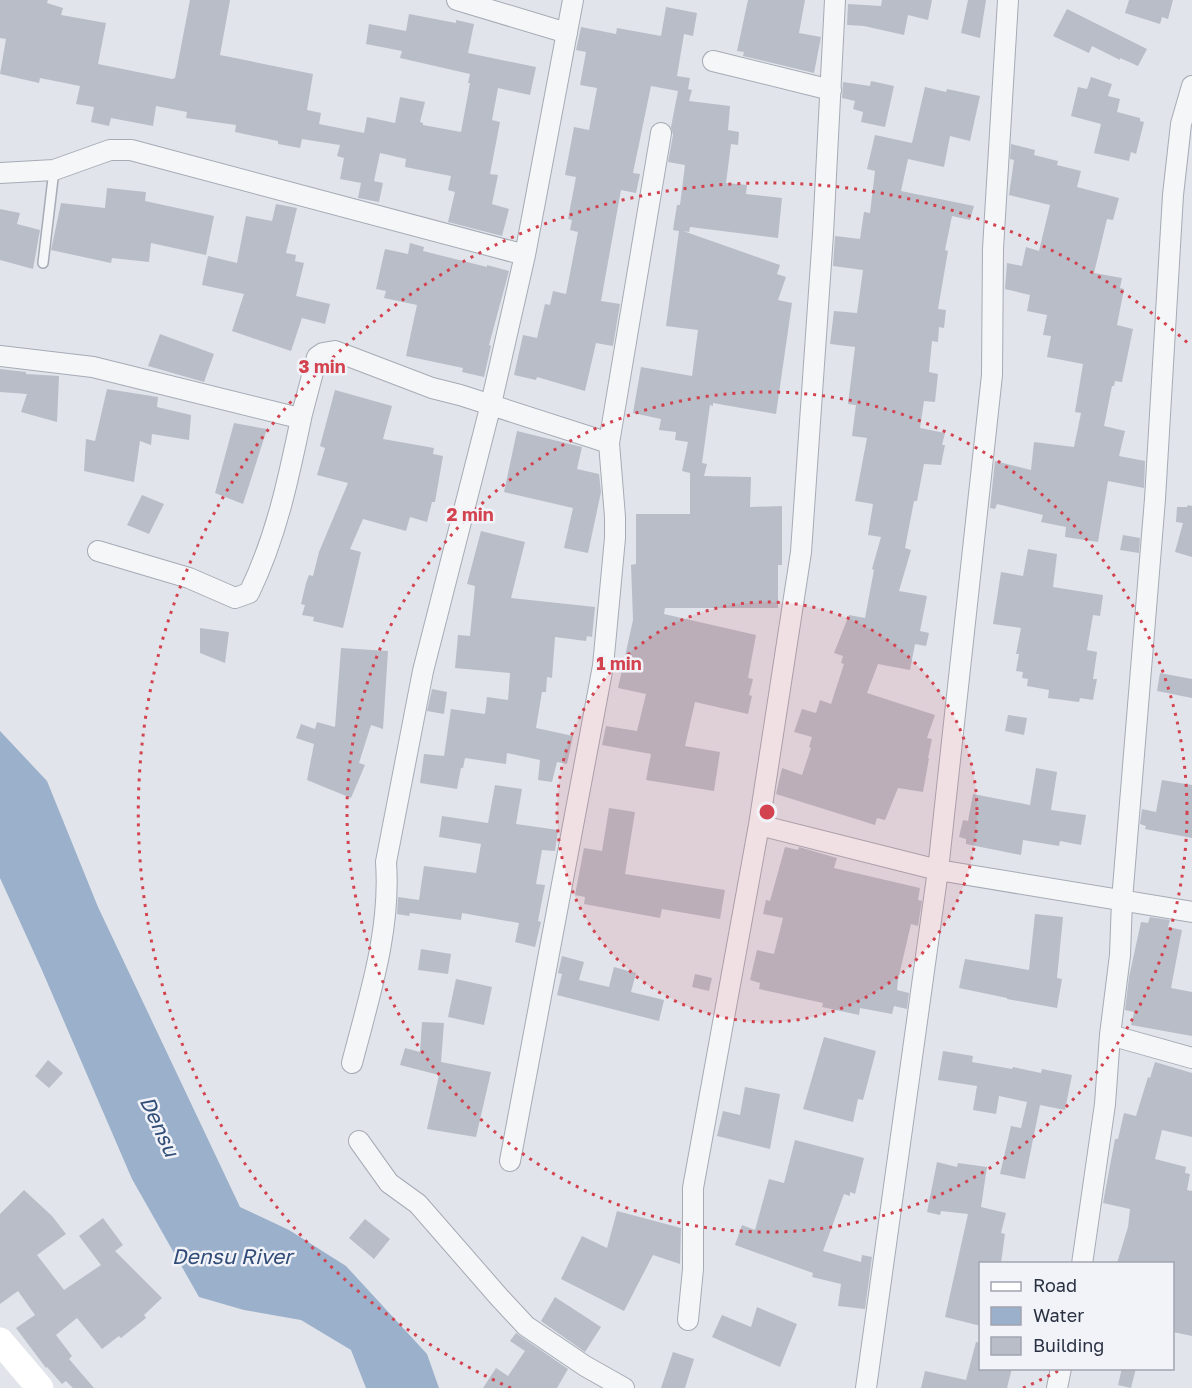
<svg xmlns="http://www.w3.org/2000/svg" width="1192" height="1388" font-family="'Golos Text',sans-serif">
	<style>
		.water { fill: #9bb0cb }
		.building { fill: #b8bdc8 }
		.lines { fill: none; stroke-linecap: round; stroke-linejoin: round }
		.lane-casing { stroke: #a6abb5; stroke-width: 12 }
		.street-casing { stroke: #a6abb5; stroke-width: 22 }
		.lane { stroke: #f4f6f8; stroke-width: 9 }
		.street { stroke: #f4f6f8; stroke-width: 20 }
		.secondary { stroke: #fff; stroke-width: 27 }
		.ring { fill: none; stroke: #d3434f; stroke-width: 3; stroke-dasharray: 3 6 }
		.labels { text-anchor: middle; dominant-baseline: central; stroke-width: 5; stroke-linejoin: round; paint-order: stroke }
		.water-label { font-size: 21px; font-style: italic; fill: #324d78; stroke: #f1f3f8 }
		.centre { fill: #d3434f; stroke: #f1f3f8; stroke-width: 3 }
		.ring-label { font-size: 18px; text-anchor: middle; font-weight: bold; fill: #d3434f; stroke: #f1f3f8; stroke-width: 5; stroke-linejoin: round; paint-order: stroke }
	</style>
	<rect width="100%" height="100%" fill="#e1e4ea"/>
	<path class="water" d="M0 731 47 781 98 907 240 1207 289 1230 346 1266 427 1354 439 1388H366L351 1350 301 1320 244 1310 199 1297 132 1179 41 968 0 878Z"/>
	<path class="building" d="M0 0H48L47 3 63 8 61 15 106 23 98 64 172 79 175 78 190 0H230L220 55 313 74 307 110 321 113 319 124 364 133 367 117 395 123 400 97 425 102 420 122 423 123V125L461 132 470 83H468L470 74 400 58 402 51 366 44 369 24 406 31 409 14 456 23V20L474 24 468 53 536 67 530 95 498 88 492 120 500 122 490 174 498 175 492 204 509 209 502 236 448 222 455 192 448 190 451 176 405 167 406 159 380 153 374 181 383 183 379 202 358 198 361 183 340 179 344 158 337 156 340 145 302 139 300 148 278 144V141L235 132 236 125 186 118 187 112 156 106 153 126 111 118 109 126 91 122 94 107 76 104 80 86 40 78 39 83 0 74 6 39 0 38Z
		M748 0H805L799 33 821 37 814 73 743 56 744 52 737 51Z
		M882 0H932L928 20 908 15 904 35 864 26 847 25 848 4 881 6Z
		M968 0H986L980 38 961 33Z
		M1129 0H1173L1168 19 1162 17 1160 24 1125 13Z
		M666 7 697 13 693 36 684 34 677 76 690 78 688 89 692 90 689 101 730 106 728 130 739 132 738 145 731 144 726 183 747 185 746 194 782 198 778 238 690 227 689 232 683 231 780 265 777 274 786 277 778 300 792 303 776 414 713 403V406L710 405 702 463 707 464 704 476 751 477 750 507 782 506V565H778V608H665L664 614 756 635 748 678 753 679 749 695 752 696 748 714 695 702 685 746 720 752 714 791 646 780 651 754 602 745 606 726 637 731 646 694 618 688 633 620 631 565 636 564V514H690V473L682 471 688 442 675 440 676 432 659 430 661 419 633 413 641 367 692 376 698 330 666 326 679 231 673 230 677 205H680L685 165 668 162 673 135 671 127 678 91 651 86 633 173 640 174 636 193 621 190 601 301 620 304 613 346 596 343 585 391 537 377 536 380 514 375 523 335 537 338 545 304 550 305 553 291 566 294 578 232 570 230 572 220 568 219 576 177 565 175 574 127 589 130 597 88 580 85 586 52 576 50 581 27 616 34 617 28 661 36Z
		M1067 9 1147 49 1138 66 1120 58V60L1092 46 1089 53 1053 36Z
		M1091 77 1112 84 1108 96 1120 99 1117 112 1140 118V121L1144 122 1136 154 1131 152 1129 161 1094 153 1101 124 1071 116 1078 87 1087 89Z
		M871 81 894 86 885 127 861 122 863 112 853 109 855 101 842 98 843 82 870 86Z
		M925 87 946 92 947 89 980 96 970 141 950 136 944 167 908 159 901 191 974 206 970 220 952 216 945 250 948 251 938 309 946 310 944 328 939 327 938 342 932 341 929 372 938 374 935 402 924 401 920 428 945 433 942 445H945L941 465 924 464 917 501H914L905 548 911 550 899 591 927 596 920 631 929 633 926 646 915 644 910 670 878 664 867 693 935 715 927 738 932 739 928 758H929L923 792 898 788 885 820 877 818 875 825 776 794 782 768 802 775 811 748 809 747 812 737 794 732 802 709 816 713 820 700 831 704 844 664 841 663 843 656 834 653 849 615 865 618 874 570 872 569 881 537 868 535 873 504 855 501 867 438 852 436 856 405 848 404 855 347 830 344 834 311 857 313 863 270 833 266 835 236 860 239 864 212 870 213 875 171 867 169 875 135 912 143Z
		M1011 144 1035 150 1034 155 1058 161 1057 165 1081 171 1077 187 1119 198 1113 220 1107 219 1094 273 1122 278 1120 288 1124 289 1117 325 1133 329 1122 382 1115 381 1114 386H1112L1104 426 1125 431 1119 456 1145 461 1144 488 1108 481 1098 542 1065 537 1066 527 1041 522 1043 515 997 504 995 509 990 508 995 461 1031 470 1034 442 1074 447 1081 413 1075 412 1083 364 1047 357 1051 336 1043 335 1047 315 1027 311 1030 295 1005 289 1007 263 1022 266 1026 247 1039 251 1050 205 1009 195 1014 160 1010 159Z
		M107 188 146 192 145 201 214 216 206 255 151 243 149 262 112 258 111 263 51 250 61 203 105 208Z
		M276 204 297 208 286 253 296 255 295 261 304 263 296 296 330 304 325 324 302 318 291 351 232 331 244 294 202 285 208 256 237 263 246 216 272 221Z
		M0 209 20 213 17 224 40 230 33 269 0 260Z
		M410 243 424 247 423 251 487 267V265L509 271 489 345 491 346 484 377 462 372 463 368 406 356 417 305 384 298 386 291 376 289 385 249 408 254Z
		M160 334 214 354 204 382 148 366Z
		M0 369 26 372V374L59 376 57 422 21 412 27 394 0 392Z
		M107 389 158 397 157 407 191 415 189 440 152 434 151 445 140 441 134 482 84 471 86 439 95 441Z
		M335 390 392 406 383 439 434 448 433 454 443 456 435 502H432L427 522 410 517 406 531 363 519 350 549 361 552 343 628 313 621 314 617 302 615 305 605 301 604 306 583 309 575 313 576 319 552 348 483 317 475 325 448 320 446Z
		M234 423 267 429 243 504 215 493Z
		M517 431 582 447 577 469 599 474 601 492 588 553 564 548 573 508 504 492Z
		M142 495 164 504 149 534 127 525Z
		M1188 505 1192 506V557L1175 552 1183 523 1176 522 1177 507H1187Z
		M481 531 525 542 511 598 595 607 592 637 587 636 586 641 555 637 552 678 547 677 546 692H542L536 728 573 736 567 764 557 762 552 782 538 780 540 760 507 753 506 764 465 758 463 768H461L457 789 420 783 424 754 444 756 451 709 485 714 487 697 508 700 510 673 455 668 458 635 470 636 475 586 467 584Z
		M1123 535 1140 538 1139 553 1120 550Z
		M1028 549 1057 554 1053 587 1103 595 1100 616 1093 615 1087 650 1097 652 1093 679H1097L1093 700 1080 698 1079 702 1048 698 1049 690 1027 686 1028 679 1022 678 1023 672 1016 671 1019 654H1016L1021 628 993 624 1001 572 1023 576Z
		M200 628 229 632 225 663 200 653Z
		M341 648 388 651 383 729 371 725 359 763 365 765 351 798 307 780 314 744 296 738 301 724 315 729 317 722 335 727Z
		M1160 673 1192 679V698L1157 691Z
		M432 689 447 692 444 714 427 711Z
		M1008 715 1027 718 1024 735 1005 731Z
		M1036 768 1057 772 1051 810 1086 815 1081 845 1060 841 1059 846 1023 840 1021 855 966 844V839L959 837 963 820 968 821 973 794 1030 805Z
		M1162 780 1192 785V838L1145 829 1146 826 1140 824 1142 809 1156 812Z
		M495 785 522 789 516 824 558 830 555 851 542 850 536 884 545 885 538 921 541 922 535 947 515 942 519 923 462 913 461 920 410 913 409 916 397 914 398 897 419 900 424 866 476 873 481 844 439 837 442 816 488 823Z
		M609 808 635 812 625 874 725 890 720 919 662 909 660 918 584 904 585 897 575 895 584 848 602 851Z
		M785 847 798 850 799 847 837 858 834 868 920 888 918 900 922 901 918 926 911 924 898 980 897 990 909 993 907 1009 894 1006 892 1014 860 1008 859 1015 822 1007 823 1003 759 989 760 983 750 980 757 950 774 954 783 918 763 914 766 900 770 901Z
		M1035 914 1063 917 1057 978 1062 979 1057 1008 1007 999V998L959 988 965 959 1029 970Z
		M1150 917 1170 920 1168 927 1182 930 1171 988 1192 992V1036L1131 1025 1134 1012 1125 1010 1129 977 1141 922 1148 923Z
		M421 949 451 954 448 974 418 970Z
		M562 956 584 962 579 980 609 987 614 967 636 973 631 992 664 1000 659 1021 557 995 562 974 558 973Z
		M695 974 712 978 709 991 692 987Z
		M456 979 492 987 484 1025 448 1017Z
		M422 1022 444 1023 441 1062 491 1072 476 1137 427 1129 439 1075 400 1065 405 1048 420 1052Z
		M824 1037 876 1051 863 1100 858 1099 853 1122 803 1109Z
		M943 1051 973 1056 972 1062 1012 1069 1013 1067 1041 1073 1042 1069 1072 1075 1065 1110 1040 1105 1025 1179 1000 1174 1011 1126 1021 1128 1027 1102 999 1096 996 1114 973 1110 977 1086 938 1080Z
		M48 1060 63 1073 49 1088 35 1076Z
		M1155 1062 1192 1073V1137L1162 1130 1155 1159 1186 1167 1185 1173 1190 1174 1187 1190 1192 1191V1336L1173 1332V1263H1117L1128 1227 1130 1209 1103 1203 1115 1139H1118L1124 1113 1136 1116 1148 1077 1150 1078Z
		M745 1087 780 1094 770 1149 717 1136 723 1111 740 1115Z
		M795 1140 864 1158 855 1194 850 1192V1196L844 1194 823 1251 861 1262 862 1255 872 1257 865 1309 838 1306 841 1284 812 1277 813 1273 735 1245 742 1225 755 1230 769 1179 784 1183Z
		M937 1162 957 1167 958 1163 987 1167 981 1207 1006 1213 1001 1233 1005 1234 1001 1263H981V1326L945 1317 968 1214 941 1211 940 1215 927 1212Z
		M24 1190 52 1216 66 1234 37 1255 64 1290 101 1265 79 1236 103 1218 123 1245 115 1251 162 1298 144 1315 146 1318 121 1338 119 1336 102 1349 77 1318 56 1335 72 1356 69 1359 94 1388H73L66 1381 62 1384 47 1367 46 1368 16 1328 35 1315 18 1291 0 1304V1214Z
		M617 1211 681 1228 680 1264 653 1255 624 1311 561 1279 582 1236 607 1248Z
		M365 1219 390 1239 374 1259 349 1238Z
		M555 1297 601 1327 585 1352 541 1321Z
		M757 1307 797 1324 780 1367 712 1337 722 1315 751 1327Z
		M516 1333 568 1369 557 1388H483L496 1368 508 1376 525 1351 510 1341Z
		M976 1342 981 1343V1368H1012L1007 1388H921L925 1371 966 1380Z
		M673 1352 694 1359 685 1388H661Z
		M1122 1368H1136L1131 1388 1118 1385Z"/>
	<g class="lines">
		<defs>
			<path id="lane" d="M43 263 54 170"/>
			<path id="street" d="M457 0 567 33
				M713 61 831 90
				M0 173 54 170 110 150H131L525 255
				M0 356 93 367 295 417 302 414 317 357 323 353 335 351 432 388 460 395 609 443
				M98 551 189 578 235 598 249 593C277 536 289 476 302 414
				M759 825 938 870 1192 912
				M1110 1035 1192 1058
				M352 1063C369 997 391 931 386 862L423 671 491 404 525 255 573 0
				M359 1141 389 1183 418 1204 499 1297 526 1326 585 1366 624 1388
				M510 1161 603 666 615 538V517L609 443 661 133
				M1082 1264 1105 1104 1110 1035 1120 955 1122 900 1155 499 1173 195 1181 124 1192 86
				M688 1320 693 1269V1188L759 825 801 552 823 234 835 0
				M866 1388 938 870 992 375 993 249 1008 0
				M1057 1388 1061 1368"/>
		</defs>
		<use href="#lane" class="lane-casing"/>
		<use href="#street" class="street-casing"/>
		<use href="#lane" class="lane"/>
		<use href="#street" class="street"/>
		<path class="secondary" d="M0 1341 40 1388"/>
	</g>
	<circle cx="767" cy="812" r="210" fill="#d3434f" fill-opacity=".12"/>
	<g class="ring">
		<circle cx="767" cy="812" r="210"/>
		<circle cx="767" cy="812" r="420"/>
		<path d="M1058 1371A630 630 0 0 1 1023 1388M511 1388A630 630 0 1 1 1189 344"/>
	</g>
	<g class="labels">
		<g class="water-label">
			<text transform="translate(160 1126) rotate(65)">Densu</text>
			<text x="232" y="1256">Densu River</text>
		</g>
	</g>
	<circle cx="767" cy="812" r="9" class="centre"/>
	<g class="ring-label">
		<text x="322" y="373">3 min</text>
		<text x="470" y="521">2 min</text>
		<text x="619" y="670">1 min</text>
	</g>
	<rect x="979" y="1262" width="195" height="108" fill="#f1f3f8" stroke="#a1a5b0" stroke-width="1.5"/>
	<rect x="991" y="1282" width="30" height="9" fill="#ffffff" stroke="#a1a5b0" stroke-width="1.5"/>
	<text x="1033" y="1292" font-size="18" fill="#293143">Road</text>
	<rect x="991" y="1307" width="30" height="18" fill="#9bb0cb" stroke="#a1a5b0" stroke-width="1.5"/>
	<text x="1033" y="1322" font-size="18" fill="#293143">Water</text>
	<rect x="991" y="1337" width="30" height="18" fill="#b8bdc8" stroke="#a1a5b0" stroke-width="1.5"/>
	<text x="1033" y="1352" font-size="18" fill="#293143">Building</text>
</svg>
